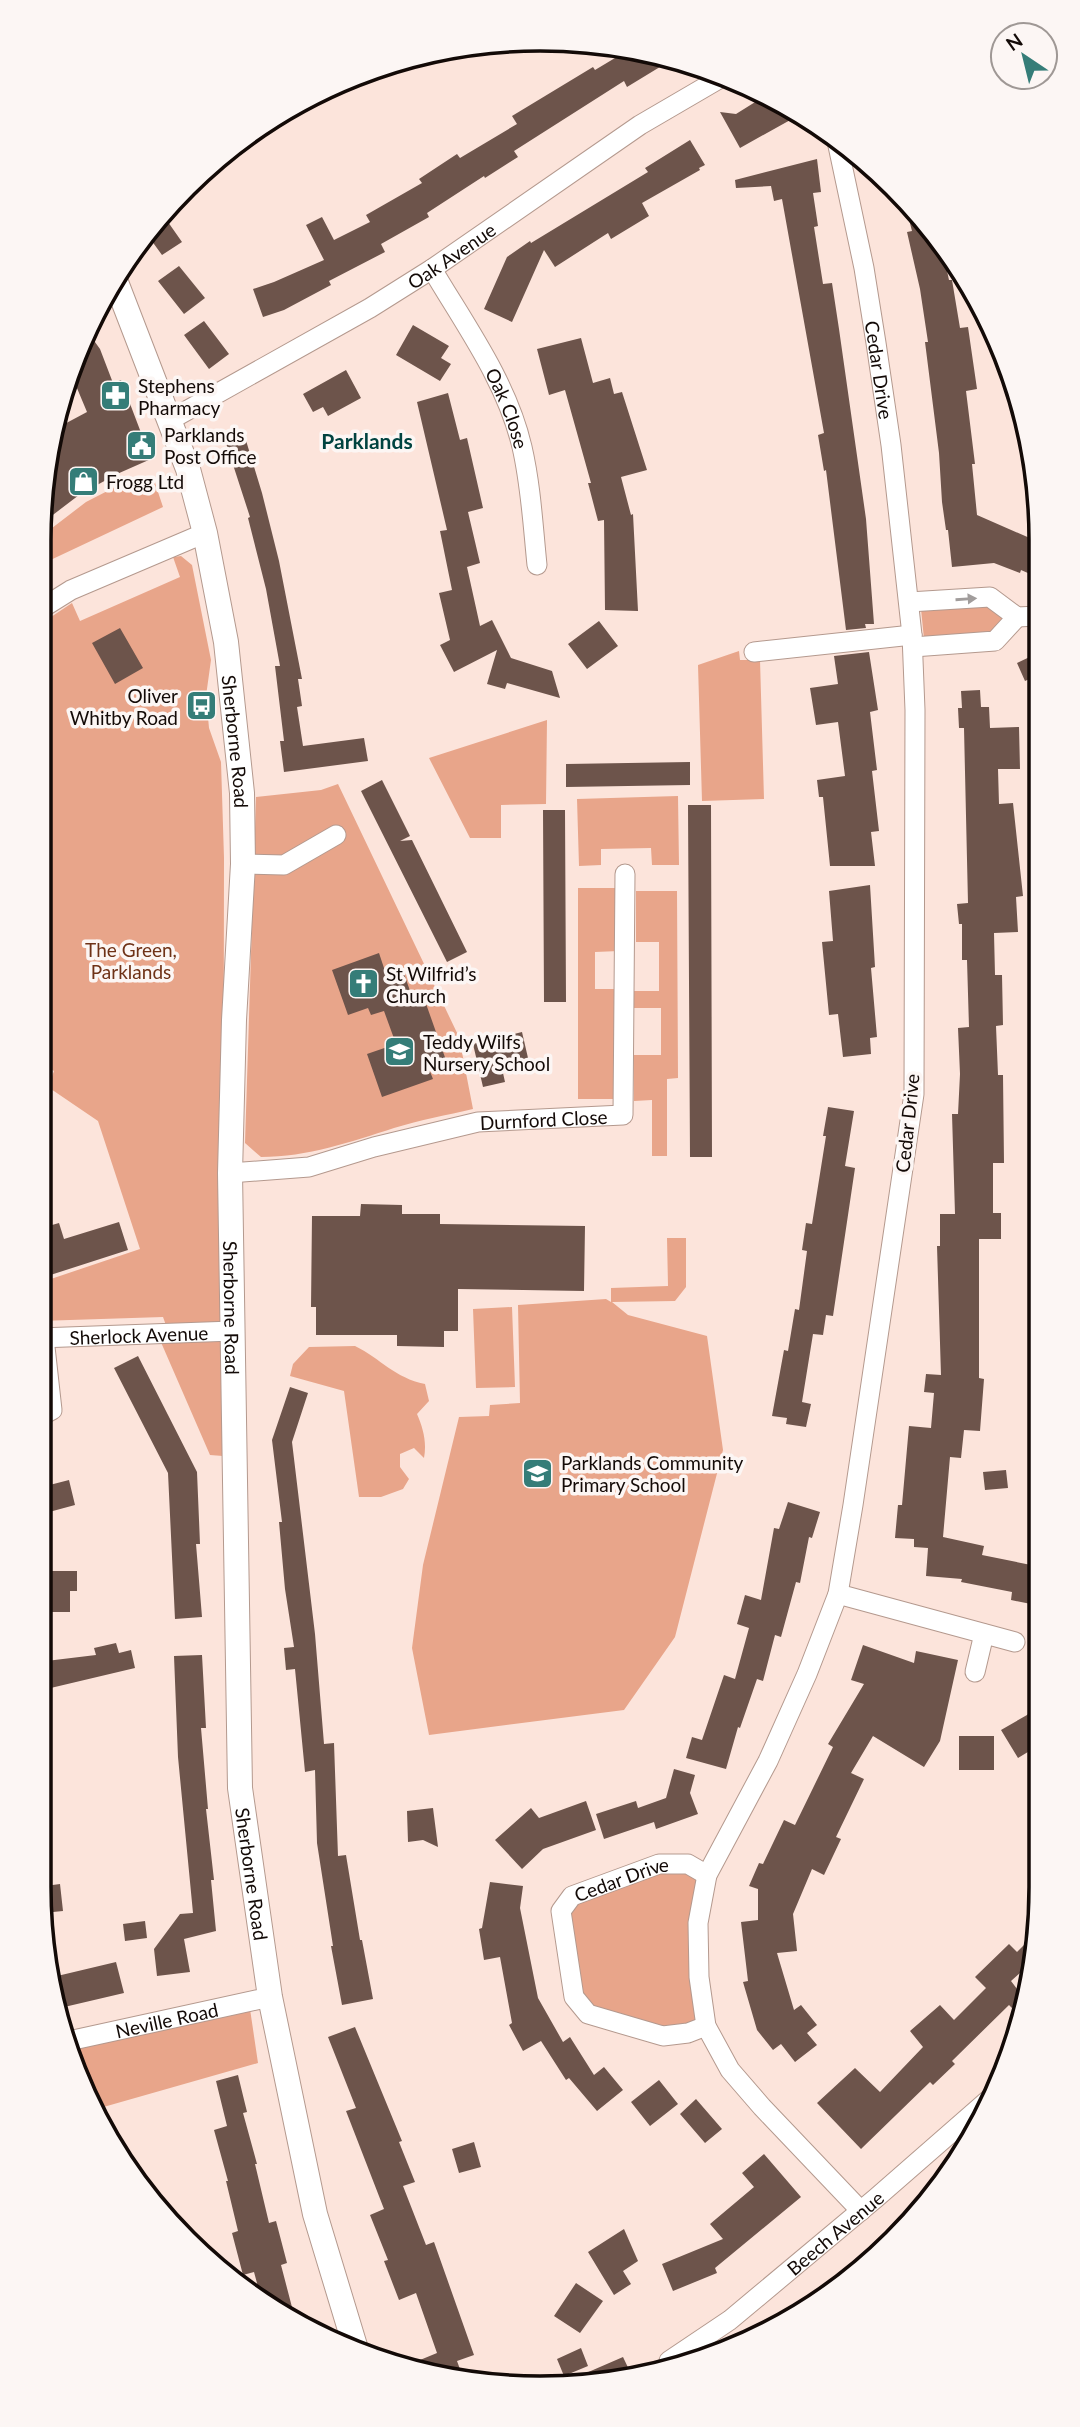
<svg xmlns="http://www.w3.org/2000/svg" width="1080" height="2427" font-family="Lato,sans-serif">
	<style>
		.green { fill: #e8a58a }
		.building { fill: #6d544b }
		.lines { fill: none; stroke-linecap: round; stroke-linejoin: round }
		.minor-casing { stroke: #b4998e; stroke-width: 21 }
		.tertiary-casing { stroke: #b4998e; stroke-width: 26 }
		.minor { stroke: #fff; stroke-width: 19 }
		.tertiary { stroke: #fff; stroke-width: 24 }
		.oneway { fill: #a19d9c }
		.labels { text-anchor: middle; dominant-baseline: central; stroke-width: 7; stroke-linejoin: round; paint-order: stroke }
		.street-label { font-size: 19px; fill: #130a07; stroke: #fcf6f4 }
		.poi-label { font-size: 19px; fill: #130a07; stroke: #fcf6f4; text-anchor: start }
		.park-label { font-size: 19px; fill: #6f3217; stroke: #fcf6f4 }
		.neighbourhood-label { font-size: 21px; font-weight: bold; fill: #004340; stroke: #fcf6f4 }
		.rim { fill: none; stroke: #130a07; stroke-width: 3.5 }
	</style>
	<rect width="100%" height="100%" fill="#fce4db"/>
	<path class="green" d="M123 483H155L163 507 42 564 39 558V538L86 502Z
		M181 556 192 565 211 660 206 696 209 728 221 762 224 858 223 1456 210 1455 160 1340 171 1339 163 1317 39 1321V1283L140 1249 98 1121 48 1087 54 1071 39 1061V625L72 603 80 621 180 577 173 557Z
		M989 604 1007 617 992 635 924 639 921 609Z
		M739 651 740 660H760L764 799 702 801 698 665Z
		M547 720 546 804 501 805V838H470L429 758Z
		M338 784 459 1037 473 1109C447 1115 420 1120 394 1128 350 1142 308 1157 261 1157L245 1143 256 797 321 790Z
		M678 796 679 865H652L651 848 601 849V865L579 866 577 799Z
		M578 888H620L619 951 595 952V989H618V1099H578Z
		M636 891H677L678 1078 667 1079V1156H652V1100L634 1101V1055H661V1008H634L633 991H659V942H636Z
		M667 1238H686V1287L675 1301 612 1302 628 1315 707 1336 723 1450 675 1637 624 1710 429 1735 412 1648 423 1565 459 1417 489 1416 490 1405 520 1403 518 1305 606 1299 611 1302V1288L668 1286Z
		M512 1307 515 1387 476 1388 473 1309Z
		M355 1346C381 1359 395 1378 425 1384L429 1401 417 1414C423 1428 427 1442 424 1458L414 1448 400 1454V1467L409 1479 403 1489 381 1497H359L344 1391 290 1376 293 1364 309 1347Z
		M660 1869H686L700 1881 698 2022 663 2031 590 2011 579 1995 565 1912 575 1899Z
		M250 2009 258 2063 93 2110 66 2051Z"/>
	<path class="building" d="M630 49 673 59 627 87 624 81 514 151 518 157 485 178 484 176 427 213 429 217 381 244 385 252 329 281 331 285 284 310 263 317 253 289 274 282 324 260 306 225 322 217 334 240 370 222 366 215 422 183 419 179 457 154 460 158 517 124 512 116 593 67 595 70Z
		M765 96 801 114 740 148 720 112 736 114Z
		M690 140 705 165 699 168 700 170 642 203 649 216 611 239 608 233 555 267 544 250 512 322 484 309 507 257 530 241 531 243 648 172 645 168Z
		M817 159 821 192 813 193 818 226 814 227 823 284 832 283 839 329 866 519 874 624H865L866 628 846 630 826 470 824 471 818 435 824 433 782 199 774 201 771 186 736 188 735 180Z
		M905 204 940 238 949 280H952L960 328 968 327 977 389 966 391 975 464H972L977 515 1032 539 1028 548 1037 552V577L1021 570 1020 573 994 563 952 567 948 530H946L942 502 939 453 925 342H928L920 289 907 232 912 231Z
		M161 212 182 242 162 255 146 233Z
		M179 266 205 298 184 314 158 281Z
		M204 321 229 354 209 369 184 335Z
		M413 325 449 346 441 358 451 364 440 381 396 355Z
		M87 331 100 349 113 383 121 380 151 459 117 474 79 495 41 524 53 450 62 445 56 435 57 428 87 412 69 369Z
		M581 338 593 383 610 378 614 394 622 392 647 470 621 477 631 515 633 514 638 611 605 610 604 520 598 521 588 483H591L565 390 549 395 537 349Z
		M346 370 361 398 328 416 323 407 313 412 303 394Z
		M448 393 460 440 467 438 483 508 468 512 480 563 467 567 480 626 492 620 511 658 552 671 560 698 507 683 505 689 487 684 497 650 454 672 440 645 450 640 439 593 452 590 440 531 447 530 417 402Z
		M244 434 262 493 279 561 302 679H298L302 706 297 707 303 746 364 738 368 761 284 772 280 741H284L275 666H280L266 589 248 518 250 517 225 440Z
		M599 621 618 646 587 669 568 644Z
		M120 628 143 668 115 684 92 643Z
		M869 652 878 710 870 712 877 770 872 771 879 831 871 832 875 866H830L823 797H819L817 780 845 776 838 722 816 725 810 688 838 684 834 656Z
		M1038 653V675L1025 681 1017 663Z
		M980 690 981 707H989L990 728 1019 727 1020 769H998L999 804 1013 803 1023 896 1016 897 1018 932 994 933 995 975H1002L1003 1025 996 1026 998 1075H1003L1004 1163H993V1213H1001V1239H979V1378L984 1379 980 1431 964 1430 961 1458 950 1457 943 1537 984 1546 982 1555 1041 1567V1606L1011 1600 1012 1592 961 1582 962 1579 926 1576 928 1548 914 1547V1539L895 1538 898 1505H902L909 1426 931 1428 934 1393 924 1392 926 1374 941 1375 937 1246H940V1214H955L952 1114H958L960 1074 958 1028 969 1027 967 960H962V924H959L957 904 968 903 964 728H959L958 708H962L961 691Z
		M690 762V785L566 787V764Z
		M382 780 410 836 400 841 412 840 467 952 447 962 361 791Z
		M688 805H711L712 1157H690Z
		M543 810H565L566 1002H544Z
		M870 885 875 967 871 968 877 1037 870 1038 871 1054 843 1057 838 1014 829 1015 822 942 833 941 829 891Z
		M379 953 386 974 402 968 415 1005 425 1001 447 1063 429 1069 433 1079 382 1097 367 1054 396 1044 384 1011 371 1015 368 1008 348 1015 332 970Z
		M522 1032 528 1058 501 1064 505 1082 483 1087 473 1044Z
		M828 1107 854 1111 845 1166 855 1168 833 1316 826 1315 823 1335 813 1334 802 1402 811 1404 806 1427 786 1424 787 1418 772 1416 784 1350 788 1351 795 1309 799 1310 807 1251 802 1250 806 1223 812 1224 826 1136H823Z
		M361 1204 402 1205V1214H440V1224L585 1226 584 1291 458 1289V1331H444V1347L397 1346V1335H316V1307H311L312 1216H360Z
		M119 1222 128 1250 38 1279V1229L59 1223 64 1239Z
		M138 1356 197 1472 200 1544H196L202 1617 175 1619 168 1473 114 1368Z
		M290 1387 308 1393 292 1442 315 1634 324 1744 334 1743 338 1856 346 1855 360 1940H362L373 1999 342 2005 331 1946H333L317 1843 315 1770 305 1772 295 1669 286 1670 284 1648 294 1647 285 1589 279 1522H282L272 1440Z
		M1006 1470 1008 1488 985 1490 983 1472Z
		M69 1480 75 1505 38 1515V1488Z
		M788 1502 820 1512 812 1538 809 1537 800 1583 796 1582 781 1637 775 1635 763 1681 757 1679 740 1728 738 1727 726 1769 686 1758 692 1737 702 1740 724 1675 735 1679 749 1628 737 1624 745 1595 761 1600 774 1528 779 1529Z
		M44 1571H77V1591H70V1612H38V1590H44Z
		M116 1643 119 1653 131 1650 135 1668 38 1691V1662L96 1655 94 1648Z
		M863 1645 914 1663 916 1651 958 1660 940 1741 924 1767 873 1736 851 1773 864 1779 836 1837 841 1839 824 1875 812 1869 793 1914 797 1951 777 1953 794 2010 801 2005 817 2025 807 2033 817 2045 795 2062 781 2044 773 2050 757 2030 743 1982 748 1981 741 1922 758 1920V1889L749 1886 759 1863 763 1864 784 1820 795 1825 833 1747 828 1744 864 1684 851 1680Z
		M202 1655 206 1728H201L208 1809H206L214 1880H211L216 1931 184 1939 190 1972 157 1976 154 1949 180 1914 193 1913 178 1757 174 1656Z
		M1041 1700V1744L1018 1758 1001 1730 1027 1715Z
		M959 1736H994V1770H959Z
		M674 1769 695 1775 690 1793 698 1814 656 1829 654 1822 604 1839 596 1814 636 1801 638 1808 666 1798Z
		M586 1801 596 1830 543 1849 522 1869 495 1840 531 1808 539 1818Z
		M433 1808 438 1847 423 1840 408 1842 407 1811Z
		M490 1882 523 1886 520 1908 538 1998 563 2042 570 2037 594 2075 604 2067 623 2090 597 2111 569 2078 566 2080 541 2041 523 2051 509 2025 512 2023 500 1957 484 1960 479 1929 482 1928Z
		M60 1884 63 1911 43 1913 38 1887Z
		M145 1921 147 1938 125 1941 123 1924Z
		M1034 1935 1028 1966 1011 1981 1023 1997 1012 2008 1009 2005 952 2061 955 2064 933 2085 930 2082 861 2149 817 2103 855 2068 880 2092 923 2047 910 2031 940 2005 954 2020 986 1988 975 1977 1009 1944 1017 1952Z
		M116 1962 124 1993 60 2008 53 1977Z
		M355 2027 402 2141 399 2142 415 2182 403 2186 426 2245 434 2242 474 2355 457 2361 461 2372 442 2379 425 2372 420 2360 437 2353 416 2293 399 2300 384 2261 388 2260 370 2215 384 2209 346 2111 356 2108 328 2037Z
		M238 2075 247 2112 243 2113 257 2164H255L269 2223 276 2221 287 2263 281 2265 293 2311 280 2314 261 2298 254 2272 243 2275 232 2233 238 2231 226 2181H228L214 2130 227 2126 216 2081Z
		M659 2080 678 2104 650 2126 631 2102Z
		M696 2099 722 2129 705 2143 680 2114Z
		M474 2142 481 2167 459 2173 452 2149Z
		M764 2154 801 2197 715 2268 717 2273 673 2291 662 2264 723 2239 710 2224 754 2187 742 2173Z
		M624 2229 638 2261 623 2271 631 2284 614 2295 588 2252Z
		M576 2283 603 2301 580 2333 554 2316Z
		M581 2348 588 2366 564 2376 557 2359Z
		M623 2357 633 2378 606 2384 563 2383Z"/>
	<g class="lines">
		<defs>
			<g id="minor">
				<path id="s1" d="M837 141 864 268 876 343 891 445 912 635 915 710 914 1094 853 1505 838 1594 807 1674 768 1761 707 1875 698 1923 699 1977 706 2026 730 2070 762 2107 861 2211"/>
				<path id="s2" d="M432 269C465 325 507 382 522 447 531 486 533 526 537 565"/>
				<path id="s3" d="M170 420 370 308 432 269 640 125 724 76"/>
				<path d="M909 602 990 597 1017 617 1038 616"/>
				<path d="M39 610 71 590 205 533"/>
				<path d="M913 647 995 641 1017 617"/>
				<path d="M754 652 912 635"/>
				<path d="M243 864 284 865 336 835"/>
				<path d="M39 1076 42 1079"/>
				<path id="s4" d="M230 1173 309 1167 374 1147 478 1122 623 1115 625 874"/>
				<path id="s5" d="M39 1338 233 1331"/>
				<path d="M39 1417 52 1410 44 1338"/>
				<path d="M838 1594 1015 1642"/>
				<path d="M975 1672 984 1634"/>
				<path id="s6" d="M706 2026 688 2033 663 2036 588 2014 574 1997 561 1911 572 1896 659 1864H688L707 1875"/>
				<path id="s7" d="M64 2042 270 1997"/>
				<path id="s8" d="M669 2361 730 2320 876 2198 994 2095"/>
			</g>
			<g id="tertiary">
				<path id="s9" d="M114 277 188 469 205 533 226 642 242 793 243 864 234 1020 230 1173 240 1788 270 1997 315 2214 355 2346"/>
			</g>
		</defs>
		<use href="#minor" class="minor-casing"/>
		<use href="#tertiary" class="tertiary-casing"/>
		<use href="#minor" class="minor"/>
		<use href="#tertiary" class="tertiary"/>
	</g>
	<defs><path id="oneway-solid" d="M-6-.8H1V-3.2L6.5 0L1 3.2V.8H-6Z" transform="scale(1.75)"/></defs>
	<use class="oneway" href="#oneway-solid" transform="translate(966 599) rotate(-4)"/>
	<defs>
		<symbol id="pharmacy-square" viewBox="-11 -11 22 22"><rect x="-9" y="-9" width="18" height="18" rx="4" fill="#357d78" stroke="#fcf6f4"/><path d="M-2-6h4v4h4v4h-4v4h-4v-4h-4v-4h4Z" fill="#fff"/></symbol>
		<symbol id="civic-square" viewBox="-11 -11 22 22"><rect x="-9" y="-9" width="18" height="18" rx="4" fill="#357d78" stroke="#fcf6f4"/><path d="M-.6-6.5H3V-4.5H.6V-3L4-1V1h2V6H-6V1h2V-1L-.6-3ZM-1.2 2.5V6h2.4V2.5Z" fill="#fff"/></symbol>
		<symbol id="shop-square" viewBox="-11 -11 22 22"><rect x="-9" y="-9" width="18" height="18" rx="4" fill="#357d78" stroke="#fcf6f4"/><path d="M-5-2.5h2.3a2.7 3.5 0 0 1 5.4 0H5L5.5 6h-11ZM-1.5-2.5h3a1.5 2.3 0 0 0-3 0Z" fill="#fff"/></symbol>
		<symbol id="bus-square" viewBox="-11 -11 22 22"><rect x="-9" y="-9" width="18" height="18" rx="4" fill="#357d78" stroke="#fcf6f4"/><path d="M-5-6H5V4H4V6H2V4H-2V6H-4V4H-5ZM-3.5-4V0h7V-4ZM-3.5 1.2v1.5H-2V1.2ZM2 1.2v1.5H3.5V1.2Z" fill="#fff"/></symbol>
		<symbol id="church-square" viewBox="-11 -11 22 22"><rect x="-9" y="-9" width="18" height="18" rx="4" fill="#357d78" stroke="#fcf6f4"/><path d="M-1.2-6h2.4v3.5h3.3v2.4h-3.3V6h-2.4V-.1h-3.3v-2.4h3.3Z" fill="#fff"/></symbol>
		<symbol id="school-square" viewBox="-11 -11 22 22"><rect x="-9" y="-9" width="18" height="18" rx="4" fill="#357d78" stroke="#fcf6f4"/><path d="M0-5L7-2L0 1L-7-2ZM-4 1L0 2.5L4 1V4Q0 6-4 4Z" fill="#fff"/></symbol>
	</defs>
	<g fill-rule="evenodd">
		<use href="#pharmacy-square" x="98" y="378" width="35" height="35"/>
		<use href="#civic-square" x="124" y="428" width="35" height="35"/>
		<use href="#shop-square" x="66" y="464" width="35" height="35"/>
		<use href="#bus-square" x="184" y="688" width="35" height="35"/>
		<use href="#church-square" x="346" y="966" width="35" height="35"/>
		<use href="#school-square" x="382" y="1034" width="35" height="35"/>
		<use href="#school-square" x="520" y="1456" width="35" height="35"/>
	</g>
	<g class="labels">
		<g class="street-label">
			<text stroke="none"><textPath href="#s3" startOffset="326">Oak Avenue</textPath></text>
			<text stroke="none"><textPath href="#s1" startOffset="233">Cedar Drive</textPath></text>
			<text stroke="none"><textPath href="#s2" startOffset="159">Oak Close</textPath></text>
			<text stroke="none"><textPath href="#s9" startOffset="483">Sherborne Road</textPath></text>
			<text stroke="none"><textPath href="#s4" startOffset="320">Durnford Close</textPath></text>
			<text transform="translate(907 1123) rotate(-84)">Cedar Drive</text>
			<text stroke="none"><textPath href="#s9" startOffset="1050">Sherborne Road</textPath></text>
			<text stroke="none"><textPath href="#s5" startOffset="100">Sherlock Avenue</textPath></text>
			<text stroke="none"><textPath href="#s9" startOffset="1617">Sherborne Road</textPath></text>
			<text stroke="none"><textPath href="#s6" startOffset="303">Cedar Drive</textPath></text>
			<text stroke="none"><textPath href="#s7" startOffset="105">Neville Road</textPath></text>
			<text stroke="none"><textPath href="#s8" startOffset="210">Beech Avenue</textPath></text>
		</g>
		<g class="poi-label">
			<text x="138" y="385">Stephens<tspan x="138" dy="22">Pharmacy</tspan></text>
			<text x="164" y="434">Parklands<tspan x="164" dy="22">Post Office</tspan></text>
			<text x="106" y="481">Frogg Ltd</text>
			<text x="178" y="695" text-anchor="end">Oliver<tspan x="178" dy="22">Whitby Road</tspan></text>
			<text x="386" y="973">St Wilfrid’s<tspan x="386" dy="22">Church</tspan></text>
			<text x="423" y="1041">Teddy Wilfs<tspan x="423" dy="22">Nursery School</tspan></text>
			<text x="561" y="1462">Parklands Community<tspan x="561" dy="22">Primary School</tspan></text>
		</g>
		<g class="park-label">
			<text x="131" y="949">The Green,<tspan x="131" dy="22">Parklands</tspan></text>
		</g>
		<g class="neighbourhood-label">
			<text x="367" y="440">Parklands</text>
		</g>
	</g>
	<path d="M0 0H1080V2427H0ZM540 51H540A489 489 0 0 1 1029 540V1887A489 489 0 0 1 540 2376H540A489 489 0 0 1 51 1887V540A489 489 0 0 1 540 51Z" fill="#fcf6f4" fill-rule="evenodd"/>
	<path class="rim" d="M540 51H540A489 489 0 0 1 1029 540V1887A489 489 0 0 1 540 2376H540A489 489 0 0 1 51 1887V540A489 489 0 0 1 540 51Z"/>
	<g transform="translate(1024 56) rotate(325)"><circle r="33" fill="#fcf6f4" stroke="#9f9895" stroke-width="2"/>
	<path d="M0-5L12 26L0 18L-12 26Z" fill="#357d78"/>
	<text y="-10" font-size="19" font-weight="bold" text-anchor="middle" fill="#130a07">N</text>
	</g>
</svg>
